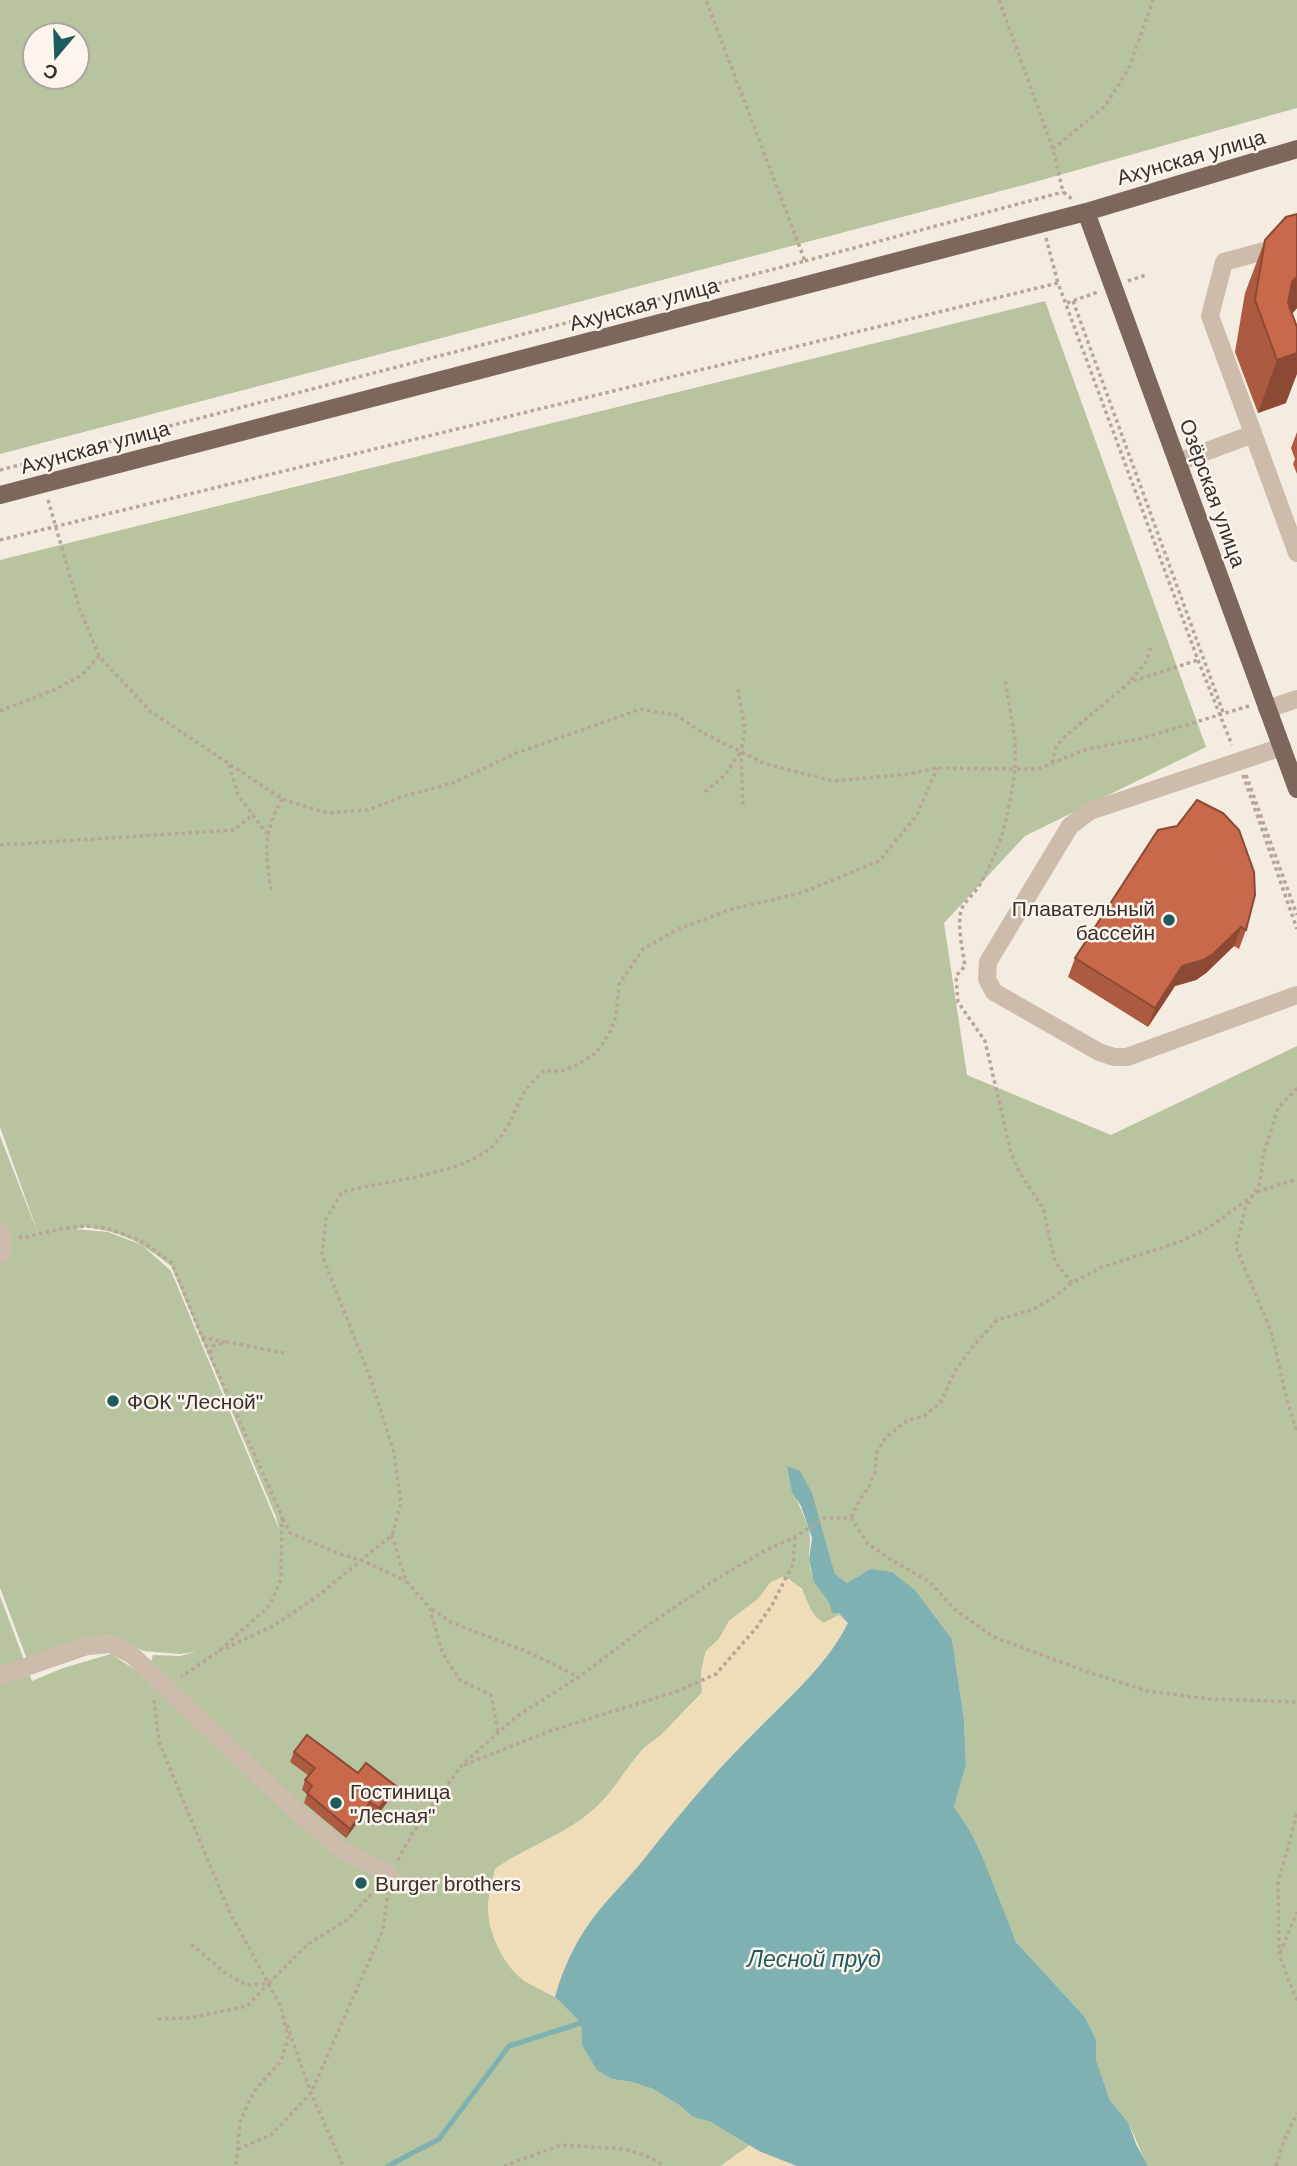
<svg xmlns="http://www.w3.org/2000/svg" width="1297" height="2166" font-family="Helvetica,sans-serif">
	<style>
		.green { fill: #b8c4a0; fill-rule: evenodd }
		.sand { fill: #efdcb8 }
		.water { fill: #7fb0b2 }
		.lines { fill: none; stroke-linecap: round; stroke-linejoin: round }
		.stream { stroke: #7fb0b2; stroke-width: 5 }
		.path { stroke: #b9a596; stroke-width: 3.5; stroke-dasharray: 3.5 3.5; stroke-linecap: butt }
		.minor { stroke: #cdbbac; stroke-width: 18 }
		.major { stroke: #7d675c; stroke-width: 18 }
		.wall { fill: #ac5a40 }
		.shaded-wall { fill: #8c4a34 }
		.building { fill: #c8694b; stroke: #8c4a34; stroke-width: 2 }
		.poi-dot { fill: #1f5a5e; stroke: #fbf5ee; stroke-width: 2.5 }
		.labels { text-anchor: middle; dominant-baseline: central; stroke-width: 5; stroke-linejoin: round; paint-order: stroke }
		.street-label { font-size: 21px; fill: #3b302b; stroke: #fbf5ee }
		.poi-label { font-size: 21px; fill: #3b302b; stroke: #fbf5ee; text-anchor: start }
		.water-label { font-size: 23px; font-style: italic; fill: #1f5a5e; stroke: #fbf5ee }
	</style>
	<rect width="100%" height="100%" fill="#f4ebe1"/>
	<path class="green" d="M0 0H1297V108L1031 183 0 454ZM35 35H77V77H35Z
		M1045 301 1206 747 1025 836 944 923 967 1075 1111 1135 1297 1046V2166H1148L1146 2163 1128 2122 1110 2100 1096 2060V2040L1085 2017 1016 1942 969 1829 954 1807 966 1765 964 1719 952 1639 916 1591 870 1569 847 1583 835 1574 817 1511 788 1466C789 1489 801 1506 808 1527 812 1539 809 1547 809 1559 810 1585 832 1605 848 1623H824L813 1616 802 1589 789 1579 771 1582 758 1599 729 1621 719 1639 706 1651 701 1672 702 1693C688 1706 677 1719 664 1732 658 1739 650 1743 643 1749 625 1769 613 1793 592 1811 563 1836 526 1847 495 1869L488 1912 523 1980 555 1997 581 2023 582 2045 612 2079 632 2082 653 2089 679 2105 693 2117 711 2122 750 2145 721 2166H0V1596L32 1681 63 1668 111 1654 134 1669 150 1665 153 1655 180 1656 195 1652 180 1654 144 1651 105 1635 28 1662 0 1588V1136L39 1236 0 1127V560ZM86 1227C126 1233 140 1242 171 1266L276 1517 279 1529 171 1271 142 1245 108 1232 75 1229Z"/>
	<path class="sand" d="M782 1577C812 1587 802 1608 823 1623L839 1615 848 1623C826 1666 785 1701 751 1735 712 1775 678 1818 643 1860 605 1908 572 1935 555 1997 544 1991 532 1986 522 1979 504 1966 489 1934 488 1912 487 1898 492 1882 495 1869 526 1847 563 1836 592 1811 613 1794 625 1769 643 1749 649 1743 658 1739 664 1732 677 1719 688 1706 702 1694L701 1672 706 1651 719 1639 729 1621 758 1599 771 1582Z
		M750 2145 797 2166H721Z"/>
	<path class="water" d="M787 1466 800 1471 812 1493 835 1574 847 1583 870 1569 892 1572 916 1591 952 1639 964 1719 966 1765 954 1807 969 1829 982 1856 1016 1942 1085 2017 1096 2040V2060L1110 2100 1128 2122 1136 2144 1148 2166H797L759 2151 711 2122 693 2117 679 2105 653 2089 632 2082 612 2079 597 2070 582 2045 581 2023 555 1997C564 1964 579 1934 601 1908 613 1893 628 1879 640 1864 675 1820 711 1776 751 1736 785 1701 826 1667 848 1623L839 1613H832L830 1604 814 1582 809 1560 812 1538 801 1506 792 1492Z"/>
	<g class="lines">
		<path class="stream" d="M388 2166 439 2139 509 2046 581 2023"/>
		<path class="path" d="M999 0 1053 149 1063 192 1072 199
			M1053 149 1105 106 1129 68 1153 0
			M1046 238 1058 283
			M805 261 1063 192
			M1128 281 1146 275
			M1073 301 1223 712
			M1067 303 1098 292
			M0 470 805 261 706 0
			M48 500 79 607 99 656 150 711 282 799 327 813 368 810 404 796 453 783 514 754 641 709 676 715 703 733 766 764 833 781 909 774 937 768 1015 769V739L1005 680
			M0 540 1058 283 1198 660 1232 745
			M1131 680 1146 662 1151 647
			M738 689 745 731 741 751
			M1249 706 1143 738 1084 750 1038 769H1015C1009 814 1002 846 979 886 974 894 966 900 962 908 956 921 963 952 965 966L956 976 958 1002 985 1041 1011 1153 1020 1173 1043 1208 1055 1262 1072 1283 1100 1268 1182 1241 1211 1226 1253 1195
			M0 711 54 690 82 675 99 656
			M1052 763 1056 746 1069 733 1130 682 1198 660
			M229 765 238 795 267 834
			M1243 775 1297 929
			M1246 775 1297 915
			M705 792 725 775 741 751 743 806
			M0 845 234 830 254 814
			M271 890C265 852 263 833 282 799
			M1297 1088 1278 1108 1263 1156 1260 1183 1245 1209 1236 1247 1271 1331 1287 1400 1297 1433
			M1257 1192 1297 1179
			M19 1236 22 1238 65 1228 87 1226 110 1229 141 1241 172 1263 202 1337 282 1516 281 1579 270 1605 219 1651 181 1677
			M202 1337 225 1342
			M210 1353 213 1346 227 1342 284 1353
			M851 1517 860 1499 869 1487 875 1472 877 1452 886 1437 908 1420 924 1416 941 1402 954 1373 973 1346 997 1320 1032 1310 1053 1298 1072 1283
			M283 1519 290 1533 340 1554 361 1560 406 1581
			M392 1535 406 1581 430 1608 442 1652 460 1680 491 1695 498 1733
			M432 1609 450 1622 528 1652 579 1677
			M219 1651 273 1626 315 1598 392 1535 401 1504 394 1453 371 1380 322 1255 326 1219 342 1192C385 1180 472 1175 499 1139 511 1124 516 1106 525 1091 530 1084 538 1077 543 1071H562L579 1064 597 1052 610 1032 616 1016 619 984 643 949 676 930 732 909 801 893 879 861 917 815 937 768
			M154 1700 159 1742 229 1911 281 2007 288 2039 281 2061 255 2090 240 2121 236 2166
			M464 1765 550 1731 678 1691 716 1674 757 1627 772 1605 793 1564 795 1538
			M1297 1814 1278 1883 1279 1955 1297 2001
			M398 1860 412 1834 462 1765 517 1716 579 1677 648 1625 718 1578 764 1551 795 1537 824 1518H851L868 1544 893 1561 930 1582 954 1609 994 1637 1085 1671 1147 1691 1208 1699 1297 1702
			M1280 1953 1297 1912
			M269 1983 308 1944 347 1920 379 1886
			M158 2019 189 2018 247 2006 269 1983 246 1985 224 1972 189 1942
			M287 2025 311 2093 343 2166
			M238 2149 271 2135 311 2093 383 1930 388 1890
			M504 2166 561 2145 624 2149 645 2155 664 2166
			M1276 2166 1284 2140 1297 2113"/>
		<path class="minor" d="M1297 242 1224 262 1210 316 1297 553
			M1178 462 1253 434
			M1267 709 1297 699
			M1282 747 1090 811 1070 826 988 962 987 979 994 992 1099 1052 1114 1057H1127L1297 995
			M0 1231 4 1241 0 1254
			M0 1676 87 1646 111 1644 132 1655 298 1813 341 1849 389 1874"/>
		<path class="major" d="M1086 212 1297 789
			M0 495 1086 212 1297 149"/>
	</g>
	<path class="wall" d="M1297 214V308L1292 314 1286 403 1258 413 1235 352 1245 293 1265 240Z
		M1297 432V474L1293 464 1295 459 1291 448Z
		M1158 830 1246 930 1239 949 1234 946 1206 973 1196 980 1175 986 1148 1027 1068 977 1075 958Z
		M294 1752 358 1773 392 1796 375 1818 366 1811 346 1838 304 1803 307 1794 302 1790 305 1780 309 1776 290 1762Z"/>
	<path class="shaded-wall" d="M1297 277V308L1273 335 1292 282Z
		M1297 353V374L1286 403 1258 413 1277 360Z
		M1241 927 1234 946 1206 973 1196 980 1175 986 1148 1027 1155 1008 1182 966Z
		M396 1786 392 1796 375 1818 379 1808Z
		M370 1802 366 1811 346 1838 350 1829Z"/>
	<path class="building" d="M1297 214V277L1292 282 1288 303 1297 327V353L1277 360 1255 300 1265 240 1286 217Z
		M1197 800 1223 813 1239 830 1254 872 1255 895 1246 930 1241 927 1213 954 1203 960 1182 966 1155 1008 1075 958 1158 830 1177 826Z
		M307 1735 358 1773 366 1763 396 1786 379 1808 370 1802 350 1829 307 1793 312 1786 305 1780 315 1768 294 1752Z"/>
	<g class="poi-dot">
		<circle cx="1169" cy="920" r="7"/>
		<circle cx="113" cy="1401" r="7"/>
		<circle cx="336" cy="1803" r="7"/>
		<circle cx="361" cy="1883" r="7"/>
	</g>
	<g class="labels">
		<g class="street-label">
			<text transform="translate(1191 157) rotate(-16)">Ахунская улица</text>
			<text transform="translate(644 304) rotate(-15)">Ахунская улица</text>
			<text transform="translate(95 447) rotate(-15)">Ахунская улица</text>
			<text transform="translate(1213 493) rotate(70)">Озёрская улица</text>
		</g>
		<g class="poi-label">
			<text x="1155" y="908" text-anchor="end">Плавательный<tspan x="1155" dy="24">бассейн</tspan></text>
			<text x="127" y="1401">ФОК "Лесной"</text>
			<text x="350" y="1791">Гостиница<tspan x="350" dy="24">"Лесная"</tspan></text>
			<text x="375" y="1883">Burger brothers</text>
		</g>
		<g class="water-label">
			<text x="814" y="1959">Лесной пруд</text>
		</g>
	</g>
	<g transform="translate(56 56) rotate(199)"><circle r="33" fill="#fbf5ee" stroke="#aea6a0" stroke-width="2"/>
	<path d="M0-5L12 26L0 18L-12 26Z" fill="#1f5a5e"/>
	<text y="-10" font-size="19" font-weight="bold" text-anchor="middle" fill="#3b302b">С</text>
	</g>
</svg>
